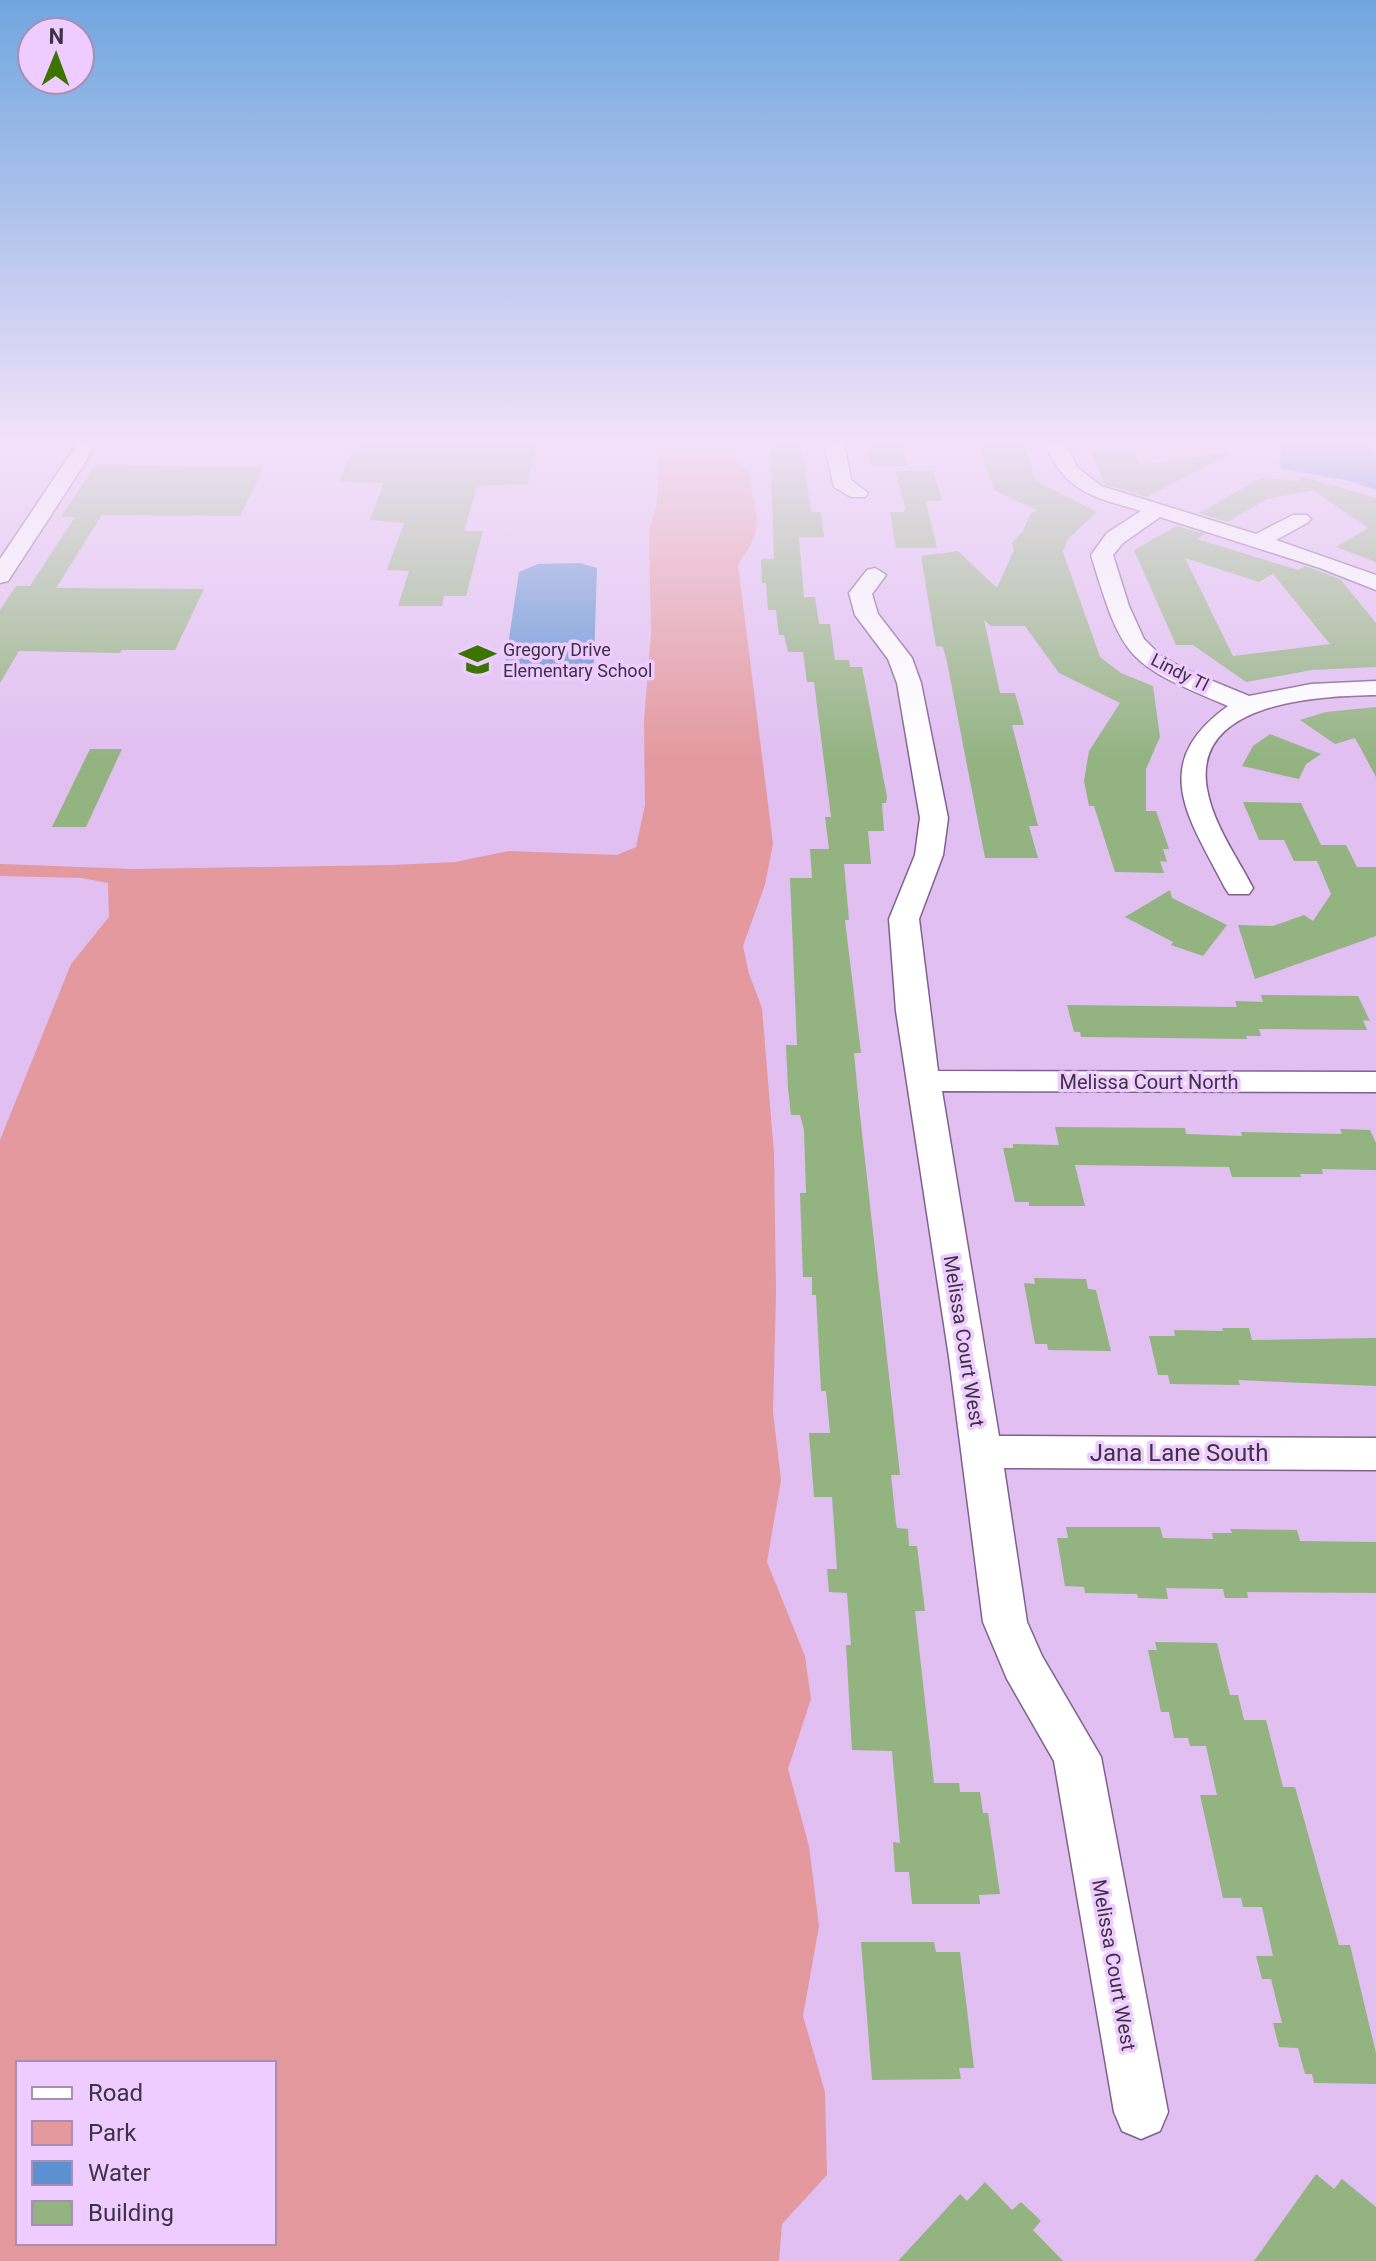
<svg xmlns="http://www.w3.org/2000/svg" width="1376" height="2261" font-family="Roboto,sans-serif">
	<style>
		.green { fill: #e3999e; fill-rule: evenodd }
		.water { fill: #5d90d1 }
		.building { fill: #93b381; fill-rule: evenodd }
		.lines { fill: none; stroke-linecap: round; stroke-linejoin: round }
		.minor-casing { stroke: #7f618e; stroke-width: 3 }
		.minor { fill: #fff; fill-rule: evenodd }
		.labels { text-anchor: middle; dominant-baseline: central; stroke-width: 7; stroke-linejoin: round; paint-order: stroke }
		.far-poi-label { font-size: 18px; fill: #3f3246; stroke: #ecf; text-anchor: start }
		.far-street-label { font-size: 18px; fill: #3f3246; stroke: #ecf }
		.street-label { font-size: 20px; fill: #3f3246; stroke: #ecf }
		.near-street-label { font-size: 24px; fill: #3f3246; stroke: #ecf }
	</style>
	<rect width="100%" height="100%" fill="#e1bff1"/>
	<path class="green" d="M656 443H736V463L749 471C753 518 769 523 738 564L773 844 765 885 743 946 749 974 762 1008 774 1154 776 1293 773 1412 781 1480 767 1562 805 1656 811 1699 788 1769 809 1846 819 1926 803 2016 825 2092 827 2175 782 2224 779 2261H0V1140L71 964 109 917 108 883 82 878 0 876V864L133 869 393 865 455 862 509 851 617 855 636 847 645 805 644 720 651 633 649 532 657 504 659 463ZM18 2063H274V2243H18Z"/>
	<path class="water" d="M1279 443H1369L1376 453V490L1351 481 1283 469 1279 466 1282 451Z
		M580 563 597 568 594 662 590 667 529 670 505 665 519 572 538 564Z"/>
	<path class="building" d="M356 443H537L528 484 477 486 464 531H483L466 596H444L442 606H398L409 571 387 570 404 523 370 520 384 483 339 482Z
		M770 443H801L811 512H821L824 537H799L804 597H815L819 624H830L835 660H849L850 667H862L887 797 886 803H882L884 831H868L871 864H844L849 920H845L861 1053H854L859 1106 900 1475H891L896 1523 897 1528 908 1529 909 1546H917L925 1611H915L934 1783H959L960 1792H980L983 1813H988L1000 1894 979 1895 980 1904H912L909 1872H895L893 1842 900 1843 892 1751 852 1750 846 1645H851L847 1593 829 1592 827 1569H837L832 1497H814L809 1433H830L826 1391H821L816 1295H812V1277H803L800 1193H806L804 1130 800 1115H791L788 1088 786 1045H797L790 878H812L810 849H829L825 817H831L814 682H807L803 652H788L784 635H779L776 610H768L766 583H762L761 559H774Z
		M868 443H903L907 466H870Z
		M979 443H1023L1036 481 1097 512 1067 540 1063 552 1100 657 1121 673 1153 686 1160 737 1146 769V811H1156L1169 849H1163L1167 862 1160 861 1164 873 1115 872 1094 806H1089L1084 781 1089 751 1120 703 1059 673 1025 626H991L984 620 1000 693H1015L1024 725H1012L1038 826H1029L1038 858H985L947 662 943 647 936 646 921 556 958 551 997 588 1014 550 1012 543 1022 532 1031 513 1038 511 994 490Z
		M1091 452H1134L1141 465 1225 453 1226 456 1147 497 1105 484Z
		M95 465 264 467 240 516 102 515 56 588 204 589 175 650H122L120 653 19 651 0 683V610L16 586H30L58 543 75 517H61Z
		M895 471H933L942 501H926L937 548H896L890 512H904L905 508Z
		M1300 476 1376 498V562L1336 547 1368 528 1313 490 1267 499 1227 522 1199 513 1261 478 1299 481Z
		M1177 526 1205 534 1197 539 1298 570 1305 566 1340 579 1376 623V667L1312 670 1246 682 1193 645H1176L1134 550ZM1185 558 1259 582 1273 574 1330 644 1233 656Z
		M1376 707V777L1355 738 1335 744 1300 720 1326 712Z
		M1270 734 1321 754 1306 764 1299 779 1242 766 1253 746Z
		M90 749H122L86 827H52Z
		M1243 802 1301 803 1321 845H1346L1357 867H1376V936L1255 979 1238 925 1273 926 1304 915 1313 921 1331 894 1317 861H1294L1284 840H1259Z
		M1170 890 1172 898 1227 925 1203 956 1171 945 1173 942 1125 917Z
		M1261 995 1358 996 1370 1021 1363 1020 1367 1030 1259 1029 1261 1036H1246L1247 1039 1081 1037 1080 1032H1074L1067 1005 1237 1007 1235 1001 1263 1002Z
		M1055 1127 1185 1128 1186 1134 1242 1136 1241 1132 1342 1134 1340 1129 1370 1130 1376 1143V1170L1322 1169 1323 1174H1300L1301 1177H1232L1229 1167 1075 1165 1085 1206H1029V1202H1015L1003 1148H1013V1144L1059 1145Z
		M1034 1278 1086 1279 1088 1289 1096 1290 1111 1351 1048 1350 1047 1344H1035L1024 1283 1035 1284Z
		M1222 1328H1249L1252 1340 1376 1338V1386L1238 1380 1240 1385 1170 1384 1168 1375H1158L1149 1336H1175L1174 1330 1223 1331Z
		M1066 1527H1160L1163 1538 1213 1539 1212 1533H1232L1230 1529 1297 1530 1300 1541 1376 1542V1593L1247 1592 1248 1598H1225L1223 1589 1166 1588 1168 1599 1138 1598 1137 1594 1085 1593 1084 1587 1065 1586 1057 1538H1068Z
		M1155 1642 1217 1643 1230 1695H1238L1244 1720H1266L1283 1787H1295L1339 1945H1350L1376 2053V2084L1314 2083 1312 2074H1305L1298 2048 1279 2047 1273 2023H1282L1271 1979H1262L1256 1956H1273L1262 1907H1243L1241 1898H1223L1200 1795H1217L1206 1746H1190L1188 1738H1174L1169 1712H1161L1148 1650H1157Z
		M861 1942H934L936 1952H960L974 2068H959L961 2079 872 2080Z
		M1316 2174 1334 2189 1342 2179 1376 2207V2261H1254Z
		M985 2182 1012 2210 1021 2202 1041 2221 1033 2230 1063 2261H898L960 2194 967 2201Z"/>
	<g class="lines">
		<defs>
			<path id="minor" d="M78 443H98L8 581 0 583V559Z
				M824 443H844L851 480 868 493 865 497H851L834 487Z
				M1045 443H1065L1077 467 1101 486 1256 534 1293 515H1307L1311 519 1307 523 1276 540 1376 575V590L1320 568 1160 517 1123 543 1113 555 1129 606 1144 639 1160 655 1186 670 1249 696 1311 684 1376 681V695C1320 696 1191 701 1207 789 1213 824 1237 857 1253 888L1249 894H1229L1225 888C1189 818 1147 764 1228 706 1126 663 1123 661 1091 555L1107 533 1141 511C1094 497 1065 493 1045 443Z
				M875 568 886 575 872 594 878 614 912 658 921 683 948 818 943 855 919 919 938 1071 1376 1072V1092L942 1091 999 1436 1376 1438V1470L1004 1468 1027 1622 1042 1656 1101 1757 1168 2112 1160 2131 1141 2139 1122 2131 1114 2112 1054 1761 1007 1679 983 1622 949 1357 896 1011 889 919 915 855 920 818 897 683 888 659 855 615 849 593 867 570Z"/>
		</defs>
		<use href="#minor" class="minor-casing"/>
		<use href="#minor" class="minor"/>
	</g>
	<linearGradient id="sky" x2="0" y2="1"><stop stop-color="#70a6df"/><stop offset="0.58" stop-color="#f2e2f9"/><stop offset="1" stop-color="#f2e2f9" stop-opacity="0"/></linearGradient>
	<rect width="1376" height="760" fill="url(#sky)"/>
	<defs>
		<symbol id="school-bare" viewBox="-9 -9 18 18"><path d="M0-5L7-2L0 1L-7-2ZM-4 1L0 2.5L4 1V4Q0 6-4 4Z" fill="#3c7402" stroke="#ecf" stroke-width="2.5" paint-order="stroke"/></symbol>
	</defs>
	<g fill-rule="evenodd">
		<use href="#school-bare" x="452" y="634" width="51" height="51"/>
	</g>
	<g class="labels">
		<g class="far-poi-label">
			<text x="503" y="649">Gregory Drive<tspan x="503" dy="21">Elementary School</tspan></text>
		</g>
		<g class="far-street-label">
			<text transform="translate(1180 672) rotate(27)">Lindy Tl</text>
		</g>
		<g class="street-label">
			<text x="1149" y="1082">Melissa Court North</text>
			<text transform="translate(964 1341) rotate(81)">Melissa Court West</text>
			<text transform="translate(1114 1965) rotate(80)">Melissa Court West</text>
		</g>
		<g class="near-street-label">
			<text x="1179" y="1453">Jana Lane South</text>
		</g>
	</g>
	<rect x="16" y="2061" width="260" height="184" fill="#eeccff" stroke="#a88eb5" stroke-width="2"/>
	<rect x="32" y="2087" width="40" height="12" fill="#ffffff" stroke="#a88eb5" stroke-width="2"/>
	<text x="88" y="2101" font-size="24" fill="#3f3246">Road</text>
	<rect x="32" y="2121" width="40" height="24" fill="#e3999e" stroke="#a88eb5" stroke-width="2"/>
	<text x="88" y="2141" font-size="24" fill="#3f3246">Park</text>
	<rect x="32" y="2161" width="40" height="24" fill="#5d90d1" stroke="#a88eb5" stroke-width="2"/>
	<text x="88" y="2181" font-size="24" fill="#3f3246">Water</text>
	<rect x="32" y="2201" width="40" height="24" fill="#93b381" stroke="#a88eb5" stroke-width="2"/>
	<text x="88" y="2221" font-size="24" fill="#3f3246">Building</text>
	<g transform="translate(56 56) rotate(1)"><circle r="38" fill="#eeccff" stroke="#a88eb5" stroke-width="2"/>
	<path d="M0-6L14 30L0 20L-14 30Z" fill="#3c7402"/>
	<text y="-12" font-size="22" font-weight="bold" text-anchor="middle" fill="#3f3246">N</text>
	</g>
</svg>
